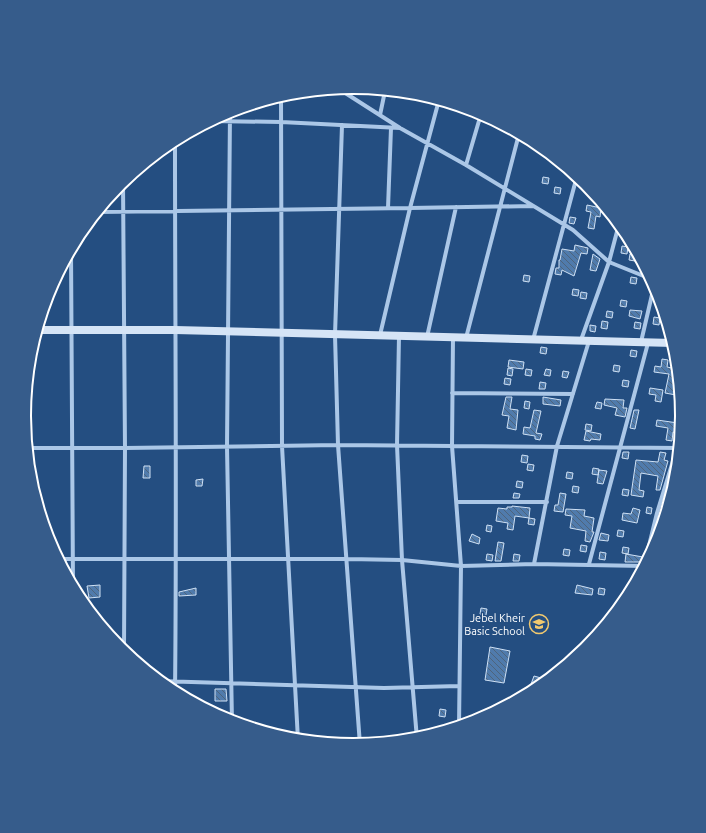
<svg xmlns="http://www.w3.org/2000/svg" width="706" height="833" font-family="Ubuntu,sans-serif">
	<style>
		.building { fill: url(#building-back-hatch); stroke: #cfe1f5 }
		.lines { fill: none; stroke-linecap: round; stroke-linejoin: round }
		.street { stroke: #abc7e7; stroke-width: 4 }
		.secondary { stroke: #d5e4f6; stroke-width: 8 }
		.labels { text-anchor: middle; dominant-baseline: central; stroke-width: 3; stroke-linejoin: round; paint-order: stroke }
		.poi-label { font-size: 11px; fill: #fff; stroke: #244e81; text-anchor: end }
		.rim { fill: none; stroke: #fff; stroke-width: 2 }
	</style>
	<defs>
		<pattern id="building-back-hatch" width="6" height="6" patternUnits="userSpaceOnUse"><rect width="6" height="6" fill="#507bac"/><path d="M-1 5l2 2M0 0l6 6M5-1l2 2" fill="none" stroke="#4e647c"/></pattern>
	</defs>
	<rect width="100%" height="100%" fill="#244e81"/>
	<path class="building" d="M543 177 549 178 548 184 542 183Z
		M555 187 561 188 560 194 554 193Z
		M587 205 601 208 600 217 596 216 594 229 588 228 591 212 586 211Z
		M570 217 576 218 574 224 569 223Z
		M575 245 588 248 587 254 581 253 574 276 562 270 561 275 555 274 556 268H559V260H560L562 249 574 251Z
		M622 246 628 247 627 254 621 253Z
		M593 254 600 259 596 271 590 270Z
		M630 254 636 255 635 261 629 260Z
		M524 275 530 276 529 282 523 281Z
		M631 277 637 278 636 284 630 283Z
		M573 289 579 290 578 296 572 295Z
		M581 292 587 293 586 299 580 298Z
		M621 300 627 301 626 307 620 306Z
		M630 310 642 311 640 319 629 316Z
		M607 311 613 312 612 318 606 317Z
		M654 317 660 318 659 325 653 324Z
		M602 321 608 322 607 329 601 328Z
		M635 322 641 323 640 329 634 328Z
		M590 325 596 326 595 332 590 331Z
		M541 347 547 348 546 354 540 353Z
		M631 350 637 351 636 357 630 356Z
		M662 359 668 360 667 367 677 369 679 382 676 395 665 393 669 374 654 372 655 366 661 367Z
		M509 360 524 362 523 369 508 367Z
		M614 365 620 366 619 372 613 371Z
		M508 368 513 369 512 376 507 375Z
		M526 369 532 370 531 376 525 375Z
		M546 369 551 370 550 376 544 375Z
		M563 371 569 372 567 378 562 377Z
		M505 378 511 379 510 385 504 384Z
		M623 380 629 381 628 387 622 386Z
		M540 382 546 383 545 389H539Z
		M650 388 663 390 661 402 655 401 656 395 649 394Z
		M506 397H512L510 409 518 410 516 430 507 428 509 416 502 415Z
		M543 397 561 400 560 406 543 404Z
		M605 399 624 400 623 408H627L625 417 615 415 617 408 604 405Z
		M525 401 530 402 529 409 524 408Z
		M597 402 602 403 601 409 595 408Z
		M534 410 541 411 536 433 542 434 540 440 535 439V436L523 434 524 427 530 428Z
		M634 410H639L635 429 630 428Z
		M657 420 678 423 676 433 673 432 672 441 666 440 668 428 656 426Z
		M586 424 592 425 591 431 585 430Z
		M586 431 601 434 600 440 591 439 590 441 584 440Z
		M623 452H629L628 459 622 458Z
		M660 452 666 453 664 460 668 461 660 490H656L658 476 641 473 639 490 644 491 643 497 631 495 636 460 658 462Z
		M522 455 528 456 527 463 521 462Z
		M528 464 534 465 533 471 527 470Z
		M144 466H150V478H143Z
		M593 468 599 469 598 475 592 474Z
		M599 470 607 471 603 484 597 483Z
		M567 472 573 473 572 479 566 478Z
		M203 479 202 486H196V480Z
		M517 481 523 482 522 488 516 487Z
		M573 486 579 487 578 493 572 492Z
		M623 489 629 490 628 496 622 495Z
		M514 493 520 494 519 498H513Z
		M560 493 566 494 563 512 554 511 555 505H558Z
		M512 506 530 508 529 518 515 516 513 530 507 529 508 523 496 521 498 508 507 509V507H512Z
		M647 507 652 508 651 514 646 513Z
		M633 508 640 510 637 523 622 520 623 513 631 514Z
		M566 509 585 510 584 516 594 518 592 532H594L590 542 585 541 586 531 570 528 572 516 565 515Z
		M529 518 535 519 534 525 528 524Z
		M487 525 492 526 491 532 486 531Z
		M618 530 624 531 623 537 617 536Z
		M601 533 609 535 608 541 599 540Z
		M472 534 480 538 479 544 469 541Z
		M498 542 504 543 501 561H495Z
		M581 545 587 546 586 552 580 551Z
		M623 547 629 548 628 554 622 553Z
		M564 549 570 550 569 556 563 555Z
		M600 552 606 553 605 560 599 559Z
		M487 554 493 555 492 561 486 560Z
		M514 554 520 555 519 561H513Z
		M626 554 643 557 641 562H625Z
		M100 585V597L89 598 87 586Z
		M577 585 593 589 592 595 575 593Z
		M196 588V595L179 596V592Z
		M599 588 605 589 604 595 598 594Z
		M481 608 487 609 486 615 480 614Z
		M490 647 510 651 504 683 485 680Z
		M534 676 548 680 537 689 530 687Z
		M215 689H226L227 701H215Z
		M440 709 446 710 445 717 439 716Z"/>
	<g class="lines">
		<path class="street" d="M339 89 400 128 466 165 573 230 609 262 651 279
			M281 96 282 446 298 740
			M230 112 227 447 232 722
			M380 115 385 91
			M211 121 281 122 400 128
			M342 125 335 335 338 445 360 745
			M466 165 481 114
			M123 182 125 448 124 652
			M388 208 391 128
			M98 212 410 208 439 100
			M71 249 73 588
			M380 335 410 208 533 206
			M399 336 397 445 402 560 417 739
			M427 337 456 207
			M453 337 452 446 461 566 459 726
			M466 338 519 134
			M533 340 577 176
			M581 340 609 262 619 224
			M641 342 654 286
			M452 393 573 394
			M27 448H125L338 445 679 448
			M457 502H547
			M58 559H348L402 560 461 566 534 564 644 566
			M534 564 557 446 589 341
			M589 564 648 343
			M644 566 657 513 680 438
			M159 681 384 688 459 686
			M175 693C177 509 175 324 175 140"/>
		<path class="secondary" d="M37 330H175L673 343"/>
	</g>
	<defs>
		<symbol id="school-ring" viewBox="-11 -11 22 22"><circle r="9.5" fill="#244e81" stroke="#f1c96f" stroke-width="1.5"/><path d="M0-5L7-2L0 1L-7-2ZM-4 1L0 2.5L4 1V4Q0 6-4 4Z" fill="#f1c96f"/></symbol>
	</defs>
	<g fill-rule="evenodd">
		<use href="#school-ring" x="528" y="613" width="22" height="22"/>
	</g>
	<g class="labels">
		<g class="poi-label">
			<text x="525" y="618">Jebel Kheir<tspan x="525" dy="13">Basic School</tspan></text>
		</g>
	</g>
	<path d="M0 0H706V833H0ZM31 416a322 322 0 1 1 644 0a322 322 0 1 1-644 0Z" fill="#365c8b" fill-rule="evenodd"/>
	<path class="rim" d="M31 416a322 322 0 1 1 644 0a322 322 0 1 1-644 0Z"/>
</svg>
